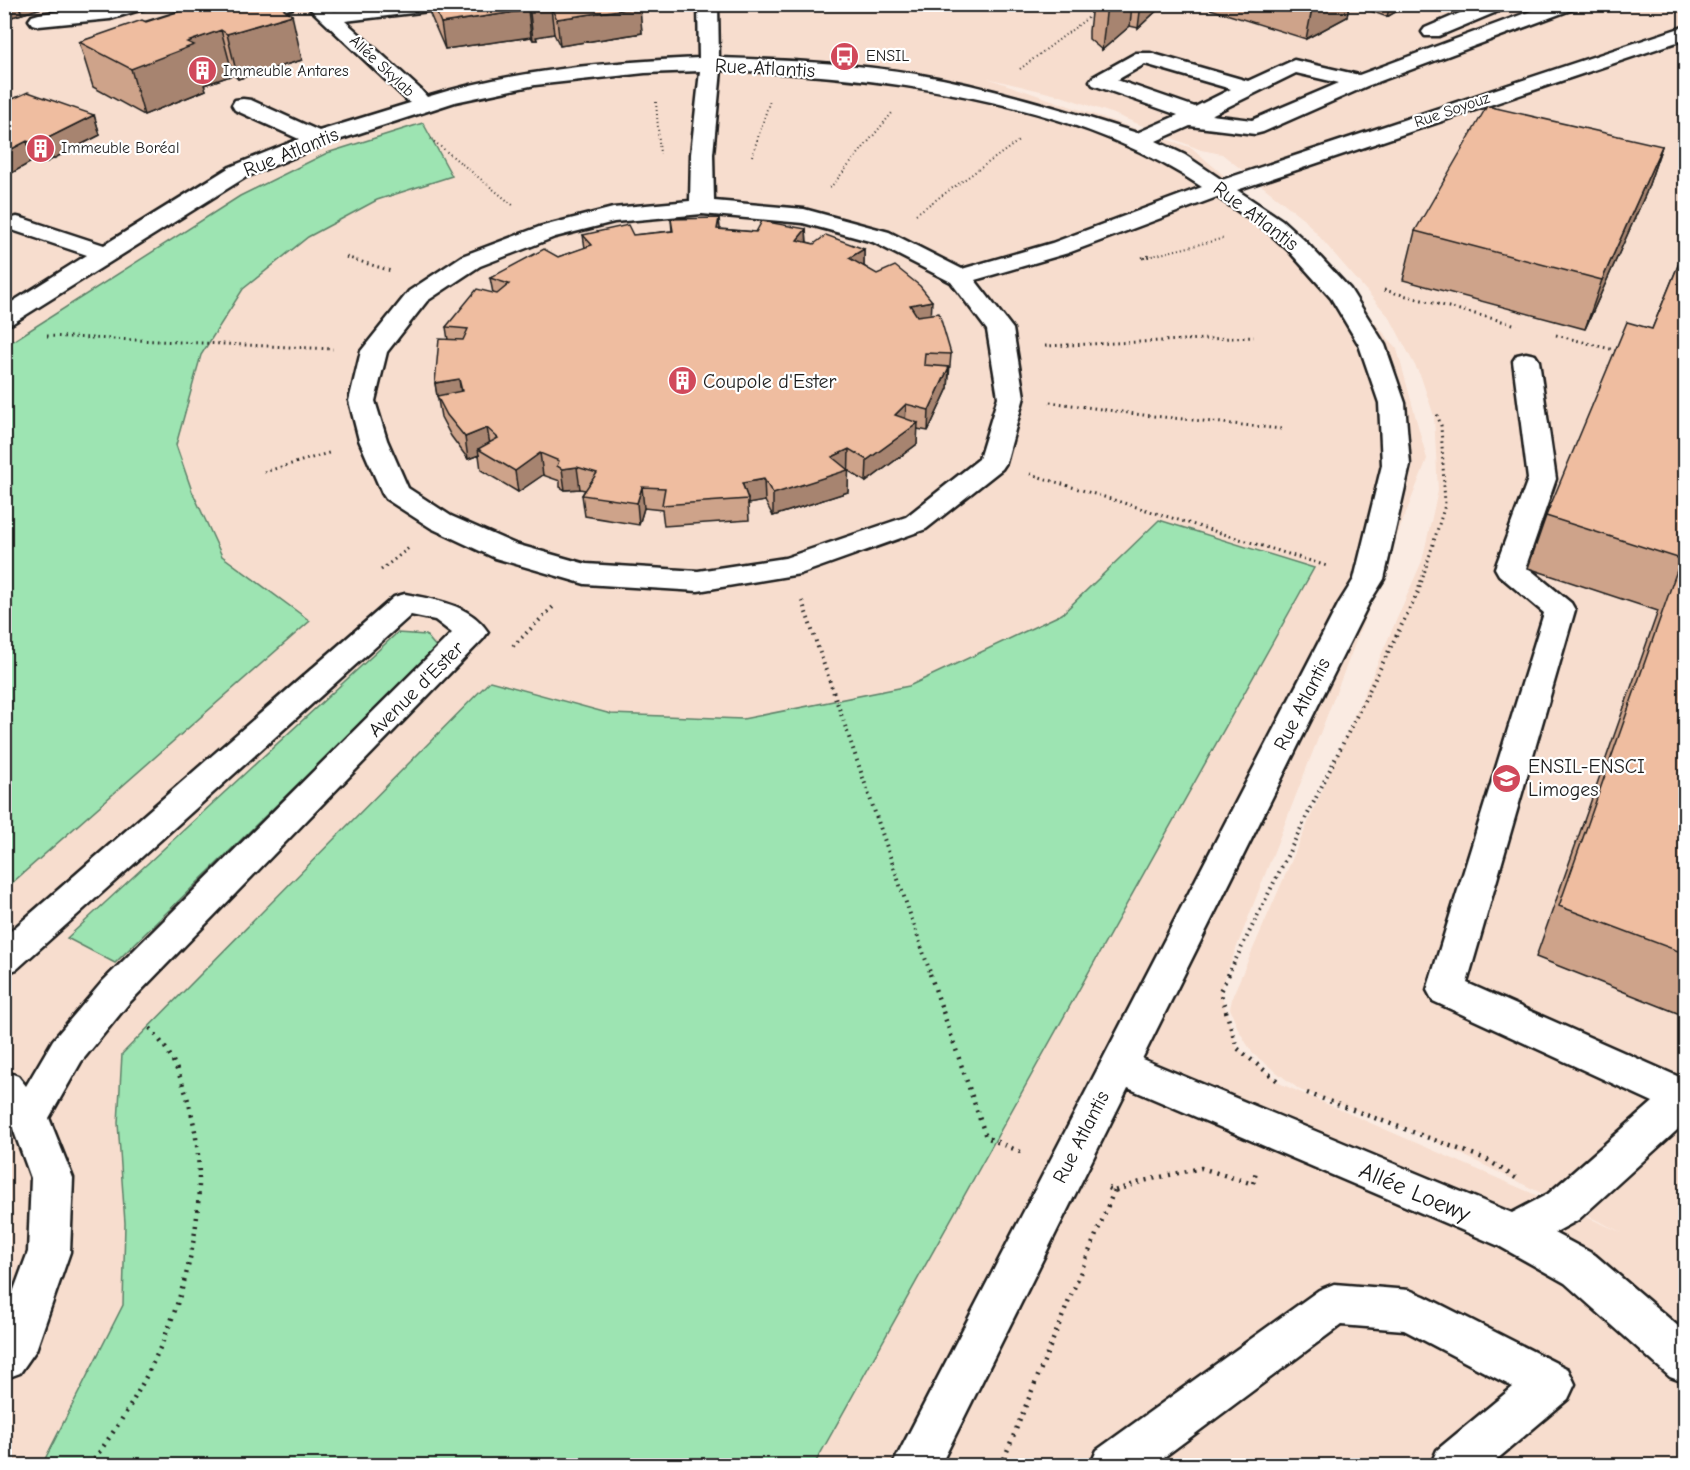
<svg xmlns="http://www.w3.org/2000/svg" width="1690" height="1470" font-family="'Comic Neue',sans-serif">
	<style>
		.built { fill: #f7ddce; fill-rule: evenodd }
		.green { fill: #9de4b2; stroke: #5c8067; stroke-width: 1.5 }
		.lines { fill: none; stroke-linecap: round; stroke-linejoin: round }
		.minor-casing { stroke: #1c1c1c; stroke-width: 5 }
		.path-far3 { stroke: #1c1c1c; stroke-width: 2; stroke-dasharray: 1 3; stroke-linecap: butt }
		.path-far2 { stroke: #1c1c1c; stroke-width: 3; stroke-dasharray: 1.5 4; stroke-linecap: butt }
		.path-far1 { stroke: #1c1c1c; stroke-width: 4; stroke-dasharray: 1.5 4.5; stroke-linecap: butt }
		.path { stroke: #1c1c1c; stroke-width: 4.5; stroke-dasharray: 2 6; stroke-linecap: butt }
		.minor { fill: #fff; fill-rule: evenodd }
		.wall { fill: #cea38a; stroke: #1c1c1c; stroke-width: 1.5 }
		.shaded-wall { fill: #a78470; stroke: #1c1c1c; stroke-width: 1.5 }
		.building { fill: #efbda0; stroke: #1c1c1c; stroke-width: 1.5 }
		.labels { text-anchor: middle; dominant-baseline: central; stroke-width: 4.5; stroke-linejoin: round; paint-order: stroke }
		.far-poi-label { font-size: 16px; fill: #1c1c1c; stroke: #fff; text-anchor: start }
		.far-street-label { font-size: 16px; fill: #1c1c1c; stroke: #fff }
		.street-label { font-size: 20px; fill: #1c1c1c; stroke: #fff }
		.poi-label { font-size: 20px; fill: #1c1c1c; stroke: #fff; text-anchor: start }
		.near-street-label { font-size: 24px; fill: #1c1c1c; stroke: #fff }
	</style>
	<rect width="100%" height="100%" fill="#faebe2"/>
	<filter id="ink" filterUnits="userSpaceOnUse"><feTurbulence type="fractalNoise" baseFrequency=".0167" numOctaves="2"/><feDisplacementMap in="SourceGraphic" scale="12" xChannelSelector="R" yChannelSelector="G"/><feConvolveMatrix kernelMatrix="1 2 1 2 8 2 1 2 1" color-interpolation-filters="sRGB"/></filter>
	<g filter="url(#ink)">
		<path class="built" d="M5 5H1685V1465L5 1466ZM987 78 1061 96 1114 114 1201 150 1222 154 1304 219 1390 318 1421 377 1434 416 1438 491 1422 561 1233 995 1230 1008 1238 1029 1253 1054 1300 1090 1418 1133 1623 1233 1281 1084 1237 1048 1220 990 1427 459 1397 349 1322 260 1192 148Z"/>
		<path class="green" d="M423 123 452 176 377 200 308 237 243 289 201 355 176 445 192 491 222 556 310 621 5 889V346L240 196 327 153Z
			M1159 520 1314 568 814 1465H42L123 1305 125 1223 118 1123 122 1054 490 681 611 714 743 719 909 686 1062 614Z
			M397 633 426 635 437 648 115 963 67 938Z"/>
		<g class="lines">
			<defs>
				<path id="minor" d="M117 4H148L146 8 110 19 39 26 32 24 29 20 32 16 39 14Z
					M262 4H295L293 8 264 16 257 14 254 10Z
					M305 4H326L333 11 384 4H447L445 8 438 10 345 21 420 89 427 97C514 70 608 62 699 58L698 4H718L719 58C783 60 853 63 916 74 991 87 1064 110 1137 133L1178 115 1093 85 1090 81 1093 77 1136 53H1150L1248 81 1294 60 1359 75 1550 4H1578L1576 8 1367 86 1263 132 1255 134 1190 126 1156 141 1185 155 1222 180 1686 26V39L1237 190 1282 220 1305 241 1350 289 1385 345 1405 403 1410 465 1384 579 1369 603 1142 1059 1512 1213 1548 1194 1653 1102 1433 1001 1427 990 1544 613 1499 575 1495 568 1528 479 1513 361 1517 355 1526 353 1535 355 1539 361 1556 479 1526 566 1571 603 1575 610 1467 983 1686 1080V1122L1578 1220 1554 1233 1595 1255 1686 1333V1383L1670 1377 1565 1283 1499 1246 1128 1088 940 1466H892L1339 603 1354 579 1382 465 1379 403 1359 345 1331 298 1289 251 1266 230 1217 197 1068 253 975 280 1013 329 1024 397 1006 463 1002 469 926 529 800 574 698 591 585 584 495 558 431 528 386 499 382 493 359 440 349 401 361 351 409 291 462 256 539 227 613 208 690 201 691 154 700 71 645 73 535 85 455 102 326 144 246 177 13 323 4 325V307L87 255 9 229 5 224 9 219 17 217 25 219 104 245 230 167 299 139 235 110 232 105 235 100 243 99 251 100 319 131 410 103ZM1145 64 1231 89 1195 107 1117 80ZM721 70C875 75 1072 99 1202 187L1052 243 962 269 889 232 804 209 714 201 713 154ZM1296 73 1339 83 1252 120 1211 115ZM702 214 803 223 873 242 951 282 987 330 998 397 979 459 906 517 785 558 698 571 586 564 515 544 451 516 408 488 387 440 375 401 387 352 427 301 480 266 555 237 614 222Z
					M1481 4H1508L1506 8 1439 36H1425L1422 32 1425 28Z
					M405 594C435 600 470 604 488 632L483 639 129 1003 81 1062 49 1118 73 1178 70 1252 36 1350 20 1373 4 1379V1317L28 1252 31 1178 12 1126 4 1117V1071L18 1076 26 1086 53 1040 103 981 452 633 435 620 411 615 17 969 4 974V937L394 597Z
					M1334 1284 1409 1290 1424 1296 1568 1369 1575 1384 1568 1399 1489 1466H1430L1437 1450 1513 1387 1404 1330 1341 1325 1152 1466H1090L1097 1450 1319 1290Z"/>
			</defs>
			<use href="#minor" class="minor-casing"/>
			<path class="path-far3" d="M1020 69 1093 14
				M656 102 660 154
				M431 139 514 206
				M752 156 770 100
				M830 188 892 113
				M916 214 1020 140
				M1144 258 1225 238"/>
			<path class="path-far2" d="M346 257 391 271
				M1142 258 1150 256
				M1384 290 1517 325
				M1556 335 1618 351
				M47 336 333 349
				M1045 346 1254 337
				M1050 402 1143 415 1282 429
				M264 472 332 452
				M1030 474 1327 566
				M381 570 410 547
				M1423 577 1445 505 1441 425 1436 412"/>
			<path class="path-far1" d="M802 601 931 975
				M513 646 555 605
				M1228 975 1418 592 1423 576"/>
			<path class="path" d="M930 974 986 1137 1023 1153
				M1229 974 1220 991 1237 1048 1280 1083
				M1307 1093 1486 1159 1516 1178
				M1108 1188 1114 1191 1143 1181 1201 1168 1253 1184 1256 1171
				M90 1466C105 1443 122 1421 135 1397 192 1297 225 1170 173 1061 167 1048 156 1036 147 1024
				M1001 1466 1114 1191"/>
			<use href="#minor" class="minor"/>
		</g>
		<path class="wall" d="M4 4H55L12 17 4 12Z
			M428 4H639L642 33 560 46 554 34 536 37 537 40H533L531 37 445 49 430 14Z
			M1092 4H1164L1138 28 1130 26 1102 50 1089 39V31Z
			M1194 4H1349L1347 17 1306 39Z
			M1351 4H1409L1387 17Z
			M187 5 302 60 238 79 233 75 204 85 206 90 144 115 93 87 79 42 188 8Z
			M4 103 94 115 100 135 43 164 33 161 8 175 11 182 4 185Z
			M1662 146 1646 193 1585 329 1403 280 1415 231Z
			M671 219 720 229 756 232 806 229 807 242 814 244 864 249V266L932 314 951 354 948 388 928 431 917 429V444L866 482 849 471H848V492L773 516 765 501 748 504 749 520 664 526 662 510 644 508 639 525 585 516 582 495 585 490 580 489 565 490 560 487V481L543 475 518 492 481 470 479 455 468 459 451 436 441 417 435 383 448 340 446 327 493 293 490 278 558 257 585 248 583 235H633L672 231Z
			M1686 246V1005L1680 1014 1536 957 1658 611 1528 568 1546 516 1652 329Z"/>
		<path class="shaded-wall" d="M18 4H55L22 14Z
			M1108 4H1132L1130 26 1102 50 1107 5Z
			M1141 4H1164L1138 28Z
			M1313 4H1349L1347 17 1306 39Z
			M1390 4H1409L1387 17Z
			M19 5 22 14 12 17 9 8Z
			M640 7 642 33 560 46 557 19Z
			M551 8 554 34 536 37 537 40H533L530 13 532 10Z
			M528 10 531 37 445 49 441 23Z
			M292 15 302 60 238 79 227 34Z
			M221 30 233 75 204 85 206 90 144 115 131 69 187 42Z
			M94 115 100 135 43 164 36 144Z
			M27 141 33 161 8 175 11 182 4 185V153Z
			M1662 146 1646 193 1585 329 1602 280Z
			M719 218 721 238 717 229Z
			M806 229 807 250 797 240Z
			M864 249V270L849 258Z
			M932 301 931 321 909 326 910 305Z
			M949 367 948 388 928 431 929 410Z
			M459 379 462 401 437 396 435 383Z
			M906 404 905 426 895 415Z
			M918 423 917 444 866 482 867 460Z
			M487 428 491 450 478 449 479 455 468 459 465 437Z
			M849 449 848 492 773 516V494L832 457Z
			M540 453 543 475 518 492 515 471Z
			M577 467 580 489 565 490 562 469Z
			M764 479 765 501 748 504V499L742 483Z
			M642 487 644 508 639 525 637 503Z"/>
		<path class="building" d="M4 4H18L19 5 9 8Z
			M190 4H277L292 15 227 34 221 30 187 42 194 45 131 69 79 42 142 20 146 22 190 8 187 5Z
			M433 4H639L640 7 557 19 551 8 532 10 533 13H530L528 10 441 23Z
			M28 92 94 115 36 144 27 141 4 153V103Z
			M1487 106 1662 146 1602 280 1415 231Z
			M719 218 717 229 756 232 762 221 806 229 797 240 814 244 826 235 864 249 849 258 877 274 895 266 920 286 932 301 910 305 917 316 939 313 951 354 925 353 924 365 949 367 929 410 906 404 895 415 918 423 867 460 849 449 832 457 848 470 773 494 764 479 742 483 748 499 662 505 665 488 642 487 637 503 582 495 597 473 577 467 562 469 557 466 559 461 540 453 515 471 478 449 498 438 487 428 465 437 447 415 437 396 462 391 459 379 435 383 439 339 463 340 468 329 446 327 477 289 497 294 509 284 490 278 544 249 558 257 592 245 583 235 628 225 633 235 673 231 671 219Z
			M1686 246V954L1559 906 1681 559 1546 516 1627 322 1652 329Z"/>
	</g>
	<defs>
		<symbol id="bus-disc" viewBox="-11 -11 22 22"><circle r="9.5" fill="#d1495b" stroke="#fff"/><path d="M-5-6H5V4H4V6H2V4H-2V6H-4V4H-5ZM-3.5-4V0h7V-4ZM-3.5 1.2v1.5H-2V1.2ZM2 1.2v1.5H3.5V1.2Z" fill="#fff"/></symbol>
		<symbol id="building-disc" viewBox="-11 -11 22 22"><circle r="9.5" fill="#d1495b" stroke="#fff"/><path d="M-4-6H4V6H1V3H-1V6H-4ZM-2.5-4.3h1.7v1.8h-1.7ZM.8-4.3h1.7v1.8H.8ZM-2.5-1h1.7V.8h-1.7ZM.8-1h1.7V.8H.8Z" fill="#fff"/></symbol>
		<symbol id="university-disc" viewBox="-11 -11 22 22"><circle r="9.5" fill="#d1495b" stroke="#fff"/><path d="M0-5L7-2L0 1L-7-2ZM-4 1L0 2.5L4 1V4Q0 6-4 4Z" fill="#fff"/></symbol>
	</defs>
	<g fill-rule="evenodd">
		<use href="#bus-disc" x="828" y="40" width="33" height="33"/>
		<use href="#building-disc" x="186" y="54" width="33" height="33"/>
		<use href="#building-disc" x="24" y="132" width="33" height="33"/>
		<use href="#building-disc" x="666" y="364" width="33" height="33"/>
		<use href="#university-disc" x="1490" y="762" width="33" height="33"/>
	</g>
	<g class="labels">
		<g class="far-poi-label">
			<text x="866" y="56">ENSIL</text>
			<text x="223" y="71">Immeuble Antares</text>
			<text x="61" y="148">Immeuble Boréal</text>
		</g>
		<g class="far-street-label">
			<text transform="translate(382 66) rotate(43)">Allée Skylab</text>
			<text transform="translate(1452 110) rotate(-19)">Rue Soyouz</text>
		</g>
		<g class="street-label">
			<text transform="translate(765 68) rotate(3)">Rue Atlantis</text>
			<text transform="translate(291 152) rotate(-22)">Rue Atlantis</text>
			<text transform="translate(1256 216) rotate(37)">Rue Atlantis</text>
			<text transform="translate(416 689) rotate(-45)">Avenue d'Ester</text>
			<text transform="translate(1302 704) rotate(-63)">Rue Atlantis</text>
			<text transform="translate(1081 1137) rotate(-63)">Rue Atlantis</text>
		</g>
		<g class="poi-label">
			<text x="703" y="381">Coupole d'Ester</text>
			<text x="1528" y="766">ENSIL-ENSCI<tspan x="1528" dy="23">Limoges</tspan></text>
		</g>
		<g class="near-street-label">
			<text transform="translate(1415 1192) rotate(23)">Allée Loewy</text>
		</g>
	</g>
	<rect width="1690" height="1470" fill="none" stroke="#fff" stroke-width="24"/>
	<rect x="12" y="12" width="1666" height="1446" fill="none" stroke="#1c1c1c" stroke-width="2" filter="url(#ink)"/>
</svg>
